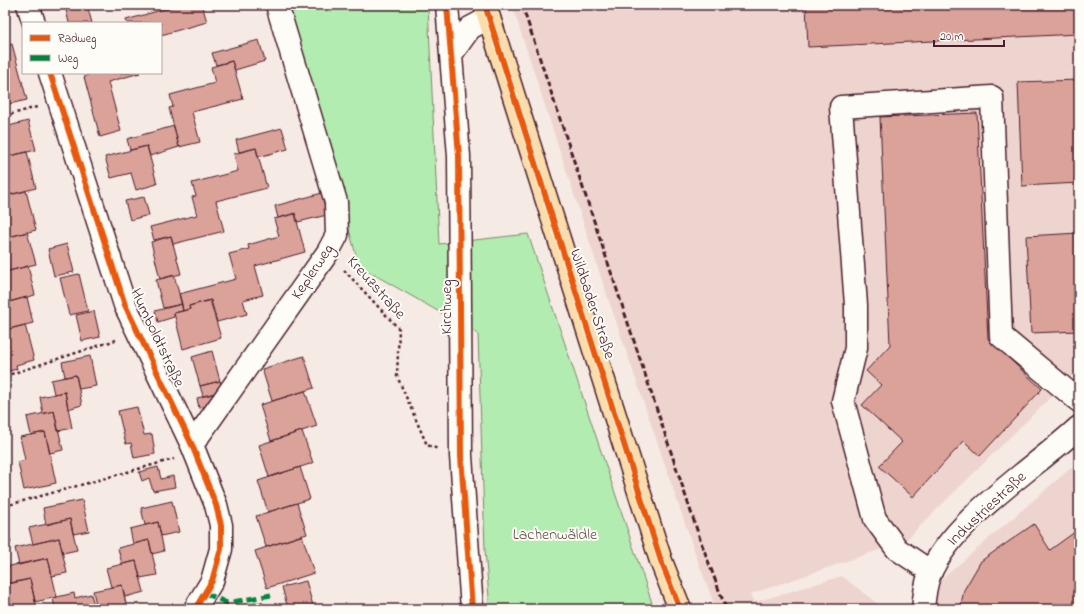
<svg xmlns="http://www.w3.org/2000/svg" width="1084" height="614" font-family="'Indie Flower',sans-serif">
	<style>
		.built { fill: #eed4ce }
		.green { fill: #b2ecb0; stroke: #7e866e }
		.building { fill: #dba299; stroke: #4a1f2b }
		.lines { fill: none; stroke-linecap: round; stroke-linejoin: round }
		.minor-casing { stroke: #4a1f2b; stroke-width: 25 }
		.major-casing { stroke: #4a1f2b; stroke-width: 25 }
		.path { stroke: #4a1f2b; stroke-width: 2.5; stroke-dasharray: 3 3; stroke-linecap: butt }
		.minor { stroke: #fdfcf7; stroke-width: 22 }
		.major { stroke: #faddab; stroke-width: 22 }
		.rail { stroke: #4a1f2b; stroke-width: 3; stroke-dasharray: 6 3; stroke-linecap: butt }
		.quiet { stroke: #00873e; stroke-width: 5; stroke-dasharray: 10 5; stroke-linecap: butt }
		.cycleway-casing { stroke: #fdfcf7; stroke-width: 8 }
		.cycleway { stroke: #e8590c; stroke-width: 6 }
		.labels { text-anchor: middle; dominant-baseline: central; stroke-width: 4; stroke-linejoin: round; paint-order: stroke }
		.street-label { font-size: 16px; fill: #4a1f2b; stroke: #fdfcf7 }
		.park-label { font-size: 16px; fill: #64524c; stroke: #fdfcf7 }
	</style>
	<rect width="100%" height="100%" fill="#f6eae4"/>
	<filter id="ink" filterUnits="userSpaceOnUse"><feTurbulence type="fractalNoise" baseFrequency=".025" numOctaves="2"/><feDisplacementMap in="SourceGraphic" scale="8" xChannelSelector="R" yChannelSelector="G"/><feConvolveMatrix kernelMatrix="1 2 1 2 8 2 1 2 1" color-interpolation-filters="sRGB"/></filter>
	<g filter="url(#ink)">
		<path class="built" d="M512 5H1079V369L905 541 751 594 755 602 842 576 884 609H716L696 556 602 280Z
			M1079 461V609H907Z"/>
		<path class="green" d="M287 5H428L439 244 528 234 654 609H490L485 550 478 334 359 266Z"/>
		<path class="building" d="M65 5H87L92 23H69Z
			M179 5H202L207 22 161 35V23H127L126 20Z
			M806 5H1079V34L808 47Z
			M259 40 265 61 235 70 232 61 216 65 212 53Z
			M12 44 27 100 9 104 5 88V46Z
			M232 61 243 99 192 112 200 142 179 147 169 108 173 107 170 95 215 83 211 67Z
			M87 73H140L108 82 121 131 100 137 84 77 87 76Z
			M1079 80V183L1022 186 1018 82Z
			M977 113 988 339 1042 389 980 456 964 441 913 497 879 466 902 442 862 405 881 385 866 371 890 345 880 117Z
			M28 121 36 150 5 157V127Z
			M174 126 179 147 150 156 147 146 130 150 127 139Z
			M282 128 288 149 258 157 256 148 239 152 236 140Z
			M147 146 157 184 136 190 131 173 111 178 105 157Z
			M256 148 267 188 216 201 224 231 173 244 171 236 154 240 150 227 197 215 192 197 196 196 192 183 238 171 234 154Z
			M27 152 36 188 5 196V157Z
			M26 191 36 230 5 238V196Z
			M322 193 327 215 298 222 295 213 278 218 275 206Z
			M144 197 149 215 130 220 125 201Z
			M295 214 305 252 255 266 263 295 243 300 247 314 217 322 211 300 189 306 190 309 183 311 179 294 236 279 229 254 249 249 248 245 279 236 274 219Z
			M27 232 36 264 5 272V238Z
			M1079 233V331L1031 333 1026 236Z
			M171 236 181 274 160 279 151 242Z
			M67 244 74 272 54 276 48 249Z
			M28 266 35 295 5 303V272Z
			M79 274 88 311 69 315 60 278Z
			M174 275 182 304 163 308 156 280Z
			M27 297 33 323 5 330V303Z
			M210 300 221 338 183 349 174 313 190 309 189 306Z
			M182 304 183 311 174 313V317L158 322 155 311Z
			M94 311 100 337 82 341 76 315Z
			M25 325 34 360 16 365 17 369 5 372V330Z
			M212 351 220 381 200 386 192 357Z
			M90 356 96 386 79 389 76 375 65 377 62 362Z
			M304 356 314 388 272 401 262 369Z
			M76 375 82 405 68 409 65 392 54 394 51 380Z
			M220 381 223 391 203 396 200 386Z
			M305 391 317 426 271 441 260 405Z
			M65 392 72 428 58 431 54 411 43 414 40 397Z
			M217 393 219 403 199 408 197 398Z
			M137 407 144 435 152 434 155 454 134 458 131 443 126 444 118 411Z
			M54 411 63 450 50 453 45 432 31 435 27 417Z
			M302 431 313 463 269 477 259 445Z
			M45 432 56 483 24 490 18 462 25 460 20 437Z
			M158 467 161 479 173 476 175 487 153 491 149 478 142 481 139 472Z
			M300 467 310 499 268 512 258 481Z
			M82 500 89 531 73 534 70 519 46 525 43 508Z
			M172 501 179 532 161 536 158 522 145 525 141 508Z
			M297 503 307 534 266 547 256 516Z
			M70 519 77 550 63 553 59 538 33 544 29 528Z
			M158 522 164 551 152 554 149 540 133 544 130 529Z
			M1034 524 1050 550 1079 529V609H960L964 590 981 561Z
			M302 535 314 573 267 588 255 551Z
			M59 538 67 573 52 576 48 558 19 565 15 548Z
			M149 540 157 575 140 578 136 561 122 564 118 548Z
			M48 558 57 597 35 602 30 579 9 584 5 567Z
			M136 561 144 592 125 597 122 585 111 587 106 568Z
			M30 579 37 609H5V584Z
			M306 581 314 609H288L282 587Z
			M122 585 127 609H97L93 591Z
			M74 593 75 598 91 594 95 609H55L53 598Z
			M262 602 263 609H244V605Z"/>
		<g class="lines">
			<defs>
				<path id="minor" d="M28 5 34 23
					M447 5 459 156 461 456 472 609
					M452 53 470 28 489 18
					M50 73 125 305 192 445 216 505 221 525V549L212 581 195 609
					M192 445 328 252 337 235 336 202 277 5
					M931 572 897 549 875 519 843 401 856 348V305L841 107 992 97 1001 336 1079 401
					M923 609C924 598 925 587 929 576 952 519 1034 469 1079 427"/>
				<path id="major" d="M485 5 661 561 680 609"/>
			</defs>
			<use href="#minor" class="minor-casing"/>
			<use href="#major" class="major-casing"/>
			<path class="path" d="M5 116 37 107
				M344 270 399 329 397 376 427 445 438 449
				M5 376 116 340
				M5 506 174 459
				M5 516 10 542 5 547"/>
			<use href="#minor" class="minor"/>
			<use href="#major" class="major"/>
			<path class="rail" d="M522 5 701 542 726 609"/>
			<path class="quiet" d="M205 593 227 603 271 595"/>
			<defs>
				<path id="cycleway" d="M447 5 459 156 461 456 472 609
					M485 5 661 561 680 609
					M50 73 125 305 192 445 216 505 221 525V549L212 581 195 609"/>
			</defs>
			<use href="#cycleway" class="cycleway-casing"/>
			<use href="#cycleway" class="cycleway"/>
		</g>
	</g>
	<g class="labels">
		<g class="street-label">
			<text transform="translate(313 272) rotate(-56)">Keplerweg</text>
			<text transform="translate(376 288) rotate(48)">Kreuzstraße</text>
			<text transform="translate(592 304) rotate(72)">Wildbader Straße</text>
			<text transform="translate(447 307) rotate(-90)">Kirchweg</text>
			<text transform="translate(157 338) rotate(65)">Humboldtstraße</text>
			<text transform="translate(987 509) rotate(-43)">Industriestraße</text>
		</g>
		<g class="park-label">
			<text x="555" y="535">Lachenwäldle</text>
		</g>
	</g>
	<rect width="1084" height="614" fill="none" stroke="#fdfcf7" stroke-width="20"/>
	<rect x="10" y="10" width="1064" height="594" fill="none" stroke="#4a1f2b" stroke-width="1.5" filter="url(#ink)"/>
	<rect x="22" y="22" width="140" height="52" fill="#fdfcf7" stroke="#b5a4a5"/>
	<rect x="30" y="35" width="20" height="6" fill="#e8590c" stroke="#b5a4a5"/>
	<text x="58" y="42" font-size="12" fill="#4a1f2b">Radweg</text>
	<rect x="30" y="55" width="20" height="6" fill="#00873e" stroke="#b5a4a5"/>
	<text x="58" y="62" font-size="12" fill="#4a1f2b">Weg</text>
	<path d="M934 40v6h70v-6" fill="none" stroke="#4a1f2b" stroke-width="2"/>
	<text x="940" y="40" font-size="12" fill="#4a1f2b" stroke="#fdfcf7" stroke-width="3" paint-order="stroke">20 m</text>
</svg>
